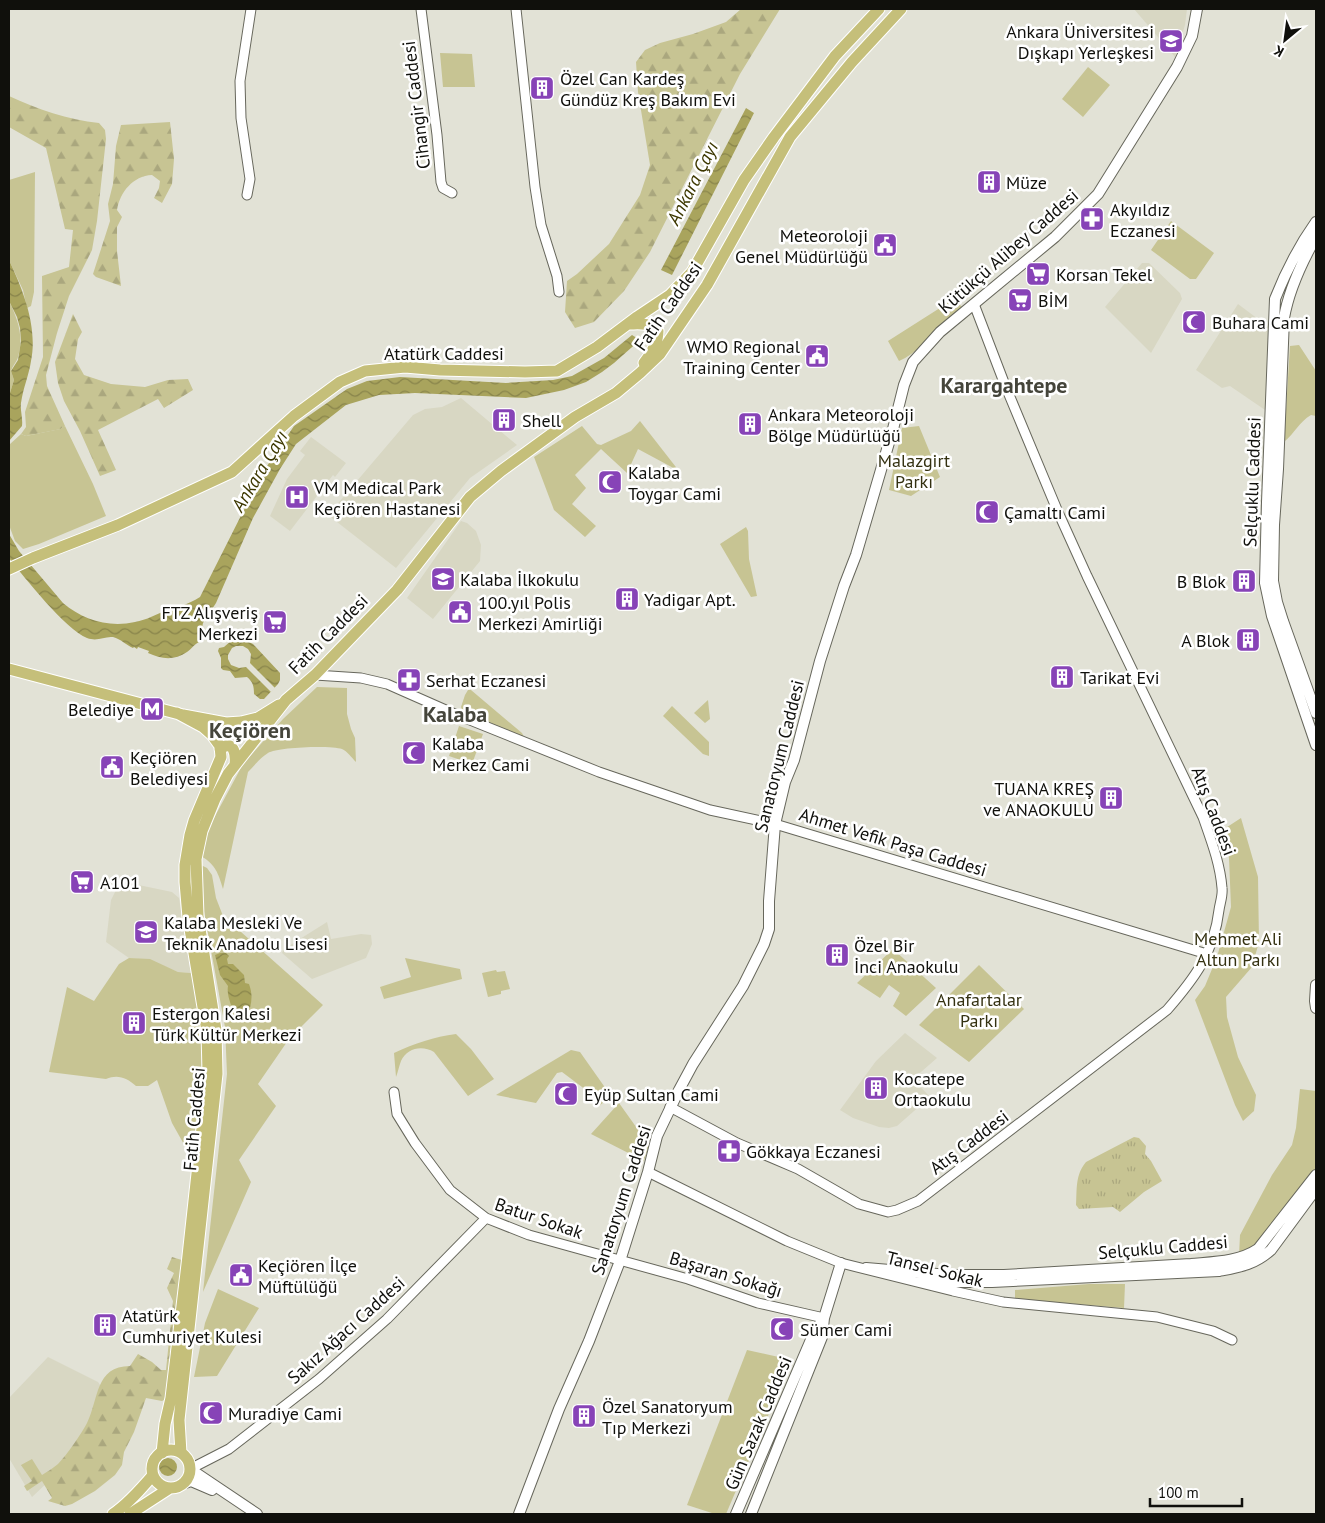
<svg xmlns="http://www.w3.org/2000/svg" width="1325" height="1523" font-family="'PT Sans',sans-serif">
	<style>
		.built { fill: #d8d7c3 }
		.grass { fill: url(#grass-tufts) }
		.forest { fill: url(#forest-firs) }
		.green { fill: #c7c493 }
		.water { fill: url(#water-waves) }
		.pier { fill: #e2e2d6 }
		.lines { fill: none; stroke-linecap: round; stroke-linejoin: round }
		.tertiary-casing { stroke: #67675c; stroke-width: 11 }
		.secondary-casing { stroke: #67675c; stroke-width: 12 }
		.primary-casing { stroke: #fff; stroke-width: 13 }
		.tertiary { stroke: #fff; stroke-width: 9 }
		.secondary { stroke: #fff; stroke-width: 10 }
		.primary { stroke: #c5bf7a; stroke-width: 11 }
		.labels { text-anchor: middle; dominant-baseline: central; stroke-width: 5; stroke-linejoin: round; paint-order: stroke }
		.poi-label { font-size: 18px; fill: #10100c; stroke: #fff; text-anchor: start }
		.street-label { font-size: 18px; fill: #10100c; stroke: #fff }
		.park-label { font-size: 18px; fill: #343111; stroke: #fff }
		.water-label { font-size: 19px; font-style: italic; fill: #3d3800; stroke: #fff }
		.district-label { font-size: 22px; font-weight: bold; fill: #45453b; stroke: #fff }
	</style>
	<defs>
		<pattern id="grass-tufts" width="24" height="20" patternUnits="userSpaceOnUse" patternTransform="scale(1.25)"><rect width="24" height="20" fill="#c7c493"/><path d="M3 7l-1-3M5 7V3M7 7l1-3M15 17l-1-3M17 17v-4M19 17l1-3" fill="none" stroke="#aaa77e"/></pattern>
		<pattern id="forest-firs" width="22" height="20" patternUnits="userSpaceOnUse" patternTransform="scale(1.25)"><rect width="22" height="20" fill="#c7c493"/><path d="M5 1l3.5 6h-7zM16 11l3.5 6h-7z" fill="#aaa77e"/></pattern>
		<pattern id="water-waves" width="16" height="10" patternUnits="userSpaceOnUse" patternTransform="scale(1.25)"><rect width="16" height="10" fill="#a9a45d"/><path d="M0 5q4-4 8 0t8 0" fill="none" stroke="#88844b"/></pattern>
	</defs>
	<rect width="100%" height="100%" fill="#e2e2d6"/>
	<path class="built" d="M1134 9H1187L1185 25 1175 57Z
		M1142 263H1149L1180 293 1182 299 1151 353 1105 307Z
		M1238 304 1270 328 1268 412 1230 386 1222 388 1196 370Z
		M461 398 517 445 470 478 396 568 328 515 413 415 425 409 442 407Z
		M311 437 346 463 335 477 333 475 290 531 270 516 287 479 305 455 300 451Z
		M461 521 467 523 476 531 481 545 480 561 433 619 407 598Z
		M129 883 172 892 179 898 191 973 178 972 150 960 129 958 106 942 111 900 117 888 122 884Z
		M327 922 331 939 361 934 371 935 372 944 366 958 312 979 282 953 284 949Z
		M905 1033 937 1058 913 1079 930 1097 897 1126 889 1128 879 1127 853 1118 840 1110 876 1061Z
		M48 1357 98 1382 106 1394 65 1466 32 1497 9 1458V1398Z"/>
	<path class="grass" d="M1134 1137 1139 1138 1146 1146 1145 1154 1151 1161 1162 1181 1144 1192 1120 1212 1113 1207 1079 1209 1076 1205C1077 1190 1075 1175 1086 1162Z"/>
	<path class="forest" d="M741 9H780L740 74 650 252 624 291 594 322 575 328 565 312 567 281 577 274 609 244 640 195 650 165 638 92 636 62 645 50 660 43 693 34 726 22Z
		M9 96C37 109 68 120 99 123L105 130 106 139 97 221 92 250 69 296 57 333 46 375 47 386 65 426 61 429 26 436 21 434 26 427 25 412 43 357 42 276 69 267 73 230 65 229 46 148 9 127Z
		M170 122 174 159 172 184 162 203 154 198 159 188 160 181 152 175C133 176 120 192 117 210L122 217 117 227V251L121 286 96 277 93 274 110 221 108 204 113 184 116 146 121 125Z
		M73 314 82 332 78 339 75 359 84 375 111 384 145 387 168 380 188 379 193 390 164 408 158 399 98 430 116 470 100 476 80 431 64 401 58 383 55 362Z
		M172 1257 185 1261 166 1399 162 1401 146 1398 134 1432 124 1452 122 1465 115 1475 95 1491 72 1504 65 1506 48 1501 52 1498 42 1481 27 1491 24 1486 32 1481 21 1465 32 1459 42 1475C47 1472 53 1468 58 1464 66 1456 82 1433 87 1423 99 1399 95 1366 130 1366L138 1354 152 1362 161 1370H166L173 1301 167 1288 174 1273 167 1269Z"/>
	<path class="green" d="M440 53 472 54 475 87H443Z
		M1088 67 1110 85 1083 117 1062 99Z
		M35 172 34 292 31 306 27 308 23 290 9 260V180Z
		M1171 221 1214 253 1196 279H1190L1151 250Z
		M954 299 962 307C955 313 947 319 941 326 928 338 916 354 899 361L888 341Z
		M9 301C18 320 24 336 18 357 17 362 12 366 11 371L14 380 9 396Z
		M1299 345 1316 371V416L1311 415C1299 422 1295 433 1284 442L1290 346Z
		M640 421 679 471 638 449 627 473 601 449 575 475 586 488 572 504 596 526 585 537 554 510 534 457 582 426 597 444 601 445 631 431Z
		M65 426 93 484 106 516 39 544 23 549 15 541 9 525V445L21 434 26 436 60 429Z
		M919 426 940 477 911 496 889 490 902 428Z
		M746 527 748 531 749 559 757 596 751 597 720 544Z
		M317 687 347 688V714L351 729 355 738 356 762C352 758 347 751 342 749 331 745 277 747 268 753 261 757 254 766 248 772L223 889C218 873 216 865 201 856L207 831 243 764 283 719Z
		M468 690H471L522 733 524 737 522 738 463 712 461 707 465 695Z
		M708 700 710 719 705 723 694 713Z
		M672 706 709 742V756L703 754 663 716Z
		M459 726 483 734 472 764 449 756Z
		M1241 818 1258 877 1259 942 1252 967 1226 997 1227 1017 1238 1057 1256 1095 1254 1111 1243 1121 1235 1105 1195 1000 1205 986 1217 957 1231 907 1229 858 1221 831Z
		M201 865 207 868 212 875 216 898 223 916 323 1005 289 1039 258 1084 276 1106 239 1160 251 1182 203 1292 227 1074 225 1027 203 906Z
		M893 949 936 988 906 1016 893 1006 900 993 889 985 880 998 857 983Z
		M129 958 150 959 178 972 191 973 199 1009 205 1074 195 1164 172 1123 157 1080 148 1086H136C127 1078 118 1074 106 1079L49 1072 67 987 94 1001 119 964Z
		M405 958 460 969 462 979 384 999 380 987 411 977Z
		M979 965 1024 1009 969 1062 919 1025Z
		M496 970 497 972 505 971 510 989 501 991V994L488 997 482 973Z
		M456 1034 471 1049 494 1079 468 1096 434 1052C422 1045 407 1048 401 1061 399 1066 398 1072 396 1077L394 1053C415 1043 434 1037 456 1034Z
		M571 1050 580 1052 611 1096 598 1107 593 1103 590 1093 562 1072 557 1073 536 1103 496 1095Z
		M1300 1089 1316 1091V1172L1264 1243 1239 1256 1240 1235 1272 1175 1292 1145 1296 1128Z
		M619 1103 649 1145 644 1161 591 1134Z
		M1089 1284H1125L1124 1308 1015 1299V1290Z
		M218 1289 259 1308 217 1376 194 1377 205 1323Z
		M747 1350 792 1360 726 1514H715L687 1505Z"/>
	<path class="water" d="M746 108 754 113 672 275 661 270Z
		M9 260C23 290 38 327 31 361 29 375 23 388 21 403 20 410 23 418 22 426L9 441V396L14 380 11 371 18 360 21 341 20 328 17 317 9 301Z
		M632 335 640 340 614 363 602 372 586 382 564 390 526 398 415 393 379 395 346 405 296 444 280 469 253 518 216 603 203 623 199 642C193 645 192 649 187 652 174 661 161 659 148 653L149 651 138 647 137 649 134 647 133 648C126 645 121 639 113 637 104 636 98 642 87 638 66 630 24 577 9 558V534L19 551 63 603C83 620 109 628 135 622 147 620 156 614 168 610 181 606 187 605 200 597L263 472 294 426 347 389 367 381 400 377 506 383 553 380 572 376 604 358Z
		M243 639 253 644 280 673V680L278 684 264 699H260L254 694C254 686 253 682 247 677L235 678 230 671 223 670 221 668V658L218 651 219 648 224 647 232 640Z
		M220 953H226L229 956 227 959 228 964H233L244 975 245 983 249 984C254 997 251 1008 245 1021L237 1020C234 1011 226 997 228 986L220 975 215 955Z
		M159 1467a9 9 0 1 1 18 0a9 9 0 1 1-18 0Z"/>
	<path class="pier" d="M236 646H243L248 649 251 654 250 663 275 688 271 692 246 667 239 668 231 665 228 659V655L232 648Z"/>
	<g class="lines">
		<defs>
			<path id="tertiary" d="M421 9 437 135 441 182 443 188 452 193
				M516 9 535 187 541 225 557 276 559 292
				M247 195 250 179 241 118 240 81 251 9
				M315 675 361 678 387 684 455 714 599 772 710 810 775 824 1207 954
				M394 1092 397 1114 415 1143 450 1190 486 1218 529 1235 688 1279 758 1303 824 1318
				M670 1107 737 1143 798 1169 859 1204 888 1212 897 1210 918 1201 1167 1010C1194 979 1214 953 1219 910 1220 903 1223 895 1222 888 1220 863 1211 840 1203 817L1087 576 1058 512 1005 385 974 304
				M648 1172 787 1241 841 1263 953 1291 1003 1302 1157 1317 1213 1331 1232 1340
				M190 1469 229 1449 319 1379 387 1319 486 1218"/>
			<path id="secondary" d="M1316 222C1299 246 1286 271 1275 299L1267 502 1265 583 1272 616 1316 745
				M1316 237C1302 262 1289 289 1284 318L1278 469 1274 525 1273 581 1277 602 1283 621 1316 713
				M1316 985 1315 1001 1316 1008
				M866 1268 949 1275H1004L1191 1264C1213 1262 1239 1262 1258 1249L1316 1175
				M921 1279 940 1282H992L1219 1271C1240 1267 1254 1265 1271 1250L1316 1189
				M190 1469 257 1514
				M182 1484 191 1481 212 1490
				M519 1514 559 1409 589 1341 620 1261 648 1172 657 1136 679 1090 693 1064 743 986 764 944 769 929V901L775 824 785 782 794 760 820 661 844 586 856 555 893 429 904 385 913 362 940 332 1055 237 1098 194 1177 67 1192 36 1197 9
				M736 1514 813 1335 822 1321
				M751 1514 822 1337 824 1318 841 1263"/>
			<path id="primary" d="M628 324C640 324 649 322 658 331 658 343 652 353 644 363
				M9 569 33 558 118 525 232 472 294 416 340 382 365 371 405 367 440 370 525 372 557 371 597 347 637 317 670 295 692 272 744 180 774 137 835 56 879 9
				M9 669 183 715 226 723 241 722 258 718 279 705
				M220 749C234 739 236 754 235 765
				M152 1469a19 19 0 1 1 38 0a19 19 0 1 1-38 0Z
				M162 1453 165 1424 171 1398 188 1256 208 1073 207 1031 188 917 185 882V865L190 835 194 821 221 757 220 746 212 735 203 727 177 713
				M181 1453 179 1420 217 1074 216 1030 198 916 196 859 202 831 215 799 228 774 286 700 315 675 397 590 470 497 501 471 575 417 616 393 640 373 660 354 707 285 790 137 852 62 901 9
				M113 1514C128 1504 141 1489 153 1475
				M130 1514 170 1488"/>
		</defs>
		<use href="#tertiary" class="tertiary-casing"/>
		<use href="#secondary" class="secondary-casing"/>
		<use href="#primary" class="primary-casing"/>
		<use href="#tertiary" class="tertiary"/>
		<use href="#secondary" class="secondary"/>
		<use href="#primary" class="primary"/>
	</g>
	<defs>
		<symbol id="university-square" viewBox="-11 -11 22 22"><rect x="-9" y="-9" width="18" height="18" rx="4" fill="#8743b7" stroke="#fff"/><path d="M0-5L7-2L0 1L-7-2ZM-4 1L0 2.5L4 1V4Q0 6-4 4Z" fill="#fff"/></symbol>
		<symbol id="building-square" viewBox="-11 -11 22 22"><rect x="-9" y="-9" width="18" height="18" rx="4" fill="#8743b7" stroke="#fff"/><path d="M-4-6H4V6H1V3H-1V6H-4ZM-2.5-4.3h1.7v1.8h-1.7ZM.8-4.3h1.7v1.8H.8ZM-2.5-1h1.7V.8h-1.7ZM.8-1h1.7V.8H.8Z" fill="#fff"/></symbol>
		<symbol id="pharmacy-square" viewBox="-11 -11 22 22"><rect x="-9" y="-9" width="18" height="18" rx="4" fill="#8743b7" stroke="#fff"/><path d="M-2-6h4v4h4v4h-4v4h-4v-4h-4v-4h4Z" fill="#fff"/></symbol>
		<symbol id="civic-square" viewBox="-11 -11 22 22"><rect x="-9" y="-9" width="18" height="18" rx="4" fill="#8743b7" stroke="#fff"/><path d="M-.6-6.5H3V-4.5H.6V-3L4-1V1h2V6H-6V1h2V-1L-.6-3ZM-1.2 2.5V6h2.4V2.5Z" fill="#fff"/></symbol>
		<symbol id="supermarket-square" viewBox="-11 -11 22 22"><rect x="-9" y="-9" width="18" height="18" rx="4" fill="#8743b7" stroke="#fff"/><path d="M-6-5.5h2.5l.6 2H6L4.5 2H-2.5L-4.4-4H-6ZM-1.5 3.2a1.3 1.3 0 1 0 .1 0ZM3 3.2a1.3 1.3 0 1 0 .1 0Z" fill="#fff"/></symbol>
		<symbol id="mosque-square" viewBox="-11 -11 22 22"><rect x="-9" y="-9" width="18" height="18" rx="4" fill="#8743b7" stroke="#fff"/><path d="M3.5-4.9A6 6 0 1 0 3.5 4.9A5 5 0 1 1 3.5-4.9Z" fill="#fff"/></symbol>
		<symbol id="hospital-square" viewBox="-11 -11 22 22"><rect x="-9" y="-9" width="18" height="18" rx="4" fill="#8743b7" stroke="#fff"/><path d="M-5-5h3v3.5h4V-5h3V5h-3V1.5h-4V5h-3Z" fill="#fff"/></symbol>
		<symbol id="school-square" viewBox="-11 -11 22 22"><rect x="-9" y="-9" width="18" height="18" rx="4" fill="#8743b7" stroke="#fff"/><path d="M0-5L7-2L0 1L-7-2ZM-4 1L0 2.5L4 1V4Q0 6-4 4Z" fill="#fff"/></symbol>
		<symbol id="metro-square" viewBox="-11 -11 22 22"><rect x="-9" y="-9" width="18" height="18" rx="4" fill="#8743b7" stroke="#fff"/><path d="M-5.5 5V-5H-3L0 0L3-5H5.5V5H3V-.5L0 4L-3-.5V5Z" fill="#fff"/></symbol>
	</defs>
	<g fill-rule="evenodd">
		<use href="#university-square" x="1157" y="27" width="28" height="28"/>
		<use href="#building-square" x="528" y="74" width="28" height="28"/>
		<use href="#building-square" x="975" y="168" width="28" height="28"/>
		<use href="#pharmacy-square" x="1078" y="205" width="28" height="28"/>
		<use href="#civic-square" x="871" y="231" width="28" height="28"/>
		<use href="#supermarket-square" x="1024" y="260" width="28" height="28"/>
		<use href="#supermarket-square" x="1006" y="286" width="28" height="28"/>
		<use href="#mosque-square" x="1180" y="308" width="28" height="28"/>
		<use href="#civic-square" x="803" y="342" width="28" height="28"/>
		<use href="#building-square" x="490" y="406" width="28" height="28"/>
		<use href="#building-square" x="736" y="410" width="28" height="28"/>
		<use href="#mosque-square" x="596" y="468" width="28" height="28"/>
		<use href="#hospital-square" x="283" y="483" width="28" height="28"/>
		<use href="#mosque-square" x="973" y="498" width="28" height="28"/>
		<use href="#school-square" x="429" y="565" width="28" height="28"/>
		<use href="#building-square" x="1230" y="567" width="28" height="28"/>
		<use href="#building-square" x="613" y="585" width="28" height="28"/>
		<use href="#civic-square" x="446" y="598" width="28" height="28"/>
		<use href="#supermarket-square" x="261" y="608" width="28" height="28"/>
		<use href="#building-square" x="1234" y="626" width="28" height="28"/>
		<use href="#building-square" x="1048" y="663" width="28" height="28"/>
		<use href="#pharmacy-square" x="395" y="666" width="28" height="28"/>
		<use href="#metro-square" x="138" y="695" width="28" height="28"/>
		<use href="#mosque-square" x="400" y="739" width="28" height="28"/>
		<use href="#civic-square" x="98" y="753" width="28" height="28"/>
		<use href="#building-square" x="1097" y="784" width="28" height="28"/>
		<use href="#supermarket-square" x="68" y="868" width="28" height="28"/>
		<use href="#school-square" x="132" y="918" width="28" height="28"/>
		<use href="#building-square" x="823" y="941" width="28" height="28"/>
		<use href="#building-square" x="120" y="1009" width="28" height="28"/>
		<use href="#building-square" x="862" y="1074" width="28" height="28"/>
		<use href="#mosque-square" x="552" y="1080" width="28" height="28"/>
		<use href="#pharmacy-square" x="715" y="1137" width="28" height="28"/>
		<use href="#civic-square" x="227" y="1261" width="28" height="28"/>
		<use href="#building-square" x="91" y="1311" width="28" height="28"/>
		<use href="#mosque-square" x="768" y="1315" width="28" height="28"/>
		<use href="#mosque-square" x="197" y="1399" width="28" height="28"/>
		<use href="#building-square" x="570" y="1402" width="28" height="28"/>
	</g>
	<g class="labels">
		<g class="poi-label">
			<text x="1154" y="31" text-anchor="end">Ankara Üniversitesi<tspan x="1154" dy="21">Dışkapı Yerleşkesi</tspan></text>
			<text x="560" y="78">Özel Can Kardeş<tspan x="560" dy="21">Gündüz Kreş Bakım Evi</tspan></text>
			<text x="1006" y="182">Müze</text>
			<text x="1110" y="209">Akyıldız<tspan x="1110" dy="21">Eczanesi</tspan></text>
			<text x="868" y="235" text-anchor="end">Meteoroloji<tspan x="868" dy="21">Genel Müdürlüğü</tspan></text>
			<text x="1056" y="274">Korsan Tekel</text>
			<text x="1038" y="300">BİM</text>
			<text x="1212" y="322">Buhara Cami</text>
			<text x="800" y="346" text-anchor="end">WMO Regional<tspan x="800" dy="21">Training Center</tspan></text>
			<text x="768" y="414">Ankara Meteoroloji<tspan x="768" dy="21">Bölge Müdürlüğü</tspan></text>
			<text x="522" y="420">Shell</text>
			<text x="628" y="472">Kalaba<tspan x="628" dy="21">Toygar Cami</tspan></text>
			<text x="314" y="487">VM Medical Park<tspan x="314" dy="21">Keçiören Hastanesi</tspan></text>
			<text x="1004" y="512">Çamaltı Cami</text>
			<text x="460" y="579">Kalaba İlkokulu</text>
			<text x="1226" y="581" text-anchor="end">B Blok</text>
			<text x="644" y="599">Yadigar Apt.</text>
			<text x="478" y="602">100.yıl Polis<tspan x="478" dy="21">Merkezi Amirliği</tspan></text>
			<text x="258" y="612" text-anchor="end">FTZ Alışveriş<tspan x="258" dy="21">Merkezi</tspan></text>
			<text x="1230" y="640" text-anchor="end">A Blok</text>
			<text x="1080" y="677">Tarikat Evi</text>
			<text x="426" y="680">Serhat Eczanesi</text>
			<text x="134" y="709" text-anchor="end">Belediye</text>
			<text x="432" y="743">Kalaba<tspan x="432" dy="21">Merkez Cami</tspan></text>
			<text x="130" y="757">Keçiören<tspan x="130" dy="21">Belediyesi</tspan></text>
			<text x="1094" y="788" text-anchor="end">TUANA KREŞ<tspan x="1094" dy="21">ve ANAOKULU</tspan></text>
			<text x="100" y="882">A101</text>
			<text x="164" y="922">Kalaba Mesleki Ve<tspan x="164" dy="21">Teknik Anadolu Lisesi</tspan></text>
			<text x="854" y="945">Özel Bir<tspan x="854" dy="21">İnci Anaokulu</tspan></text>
			<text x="152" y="1013">Estergon Kalesi<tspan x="152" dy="21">Türk Kültür Merkezi</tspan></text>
			<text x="894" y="1078">Kocatepe<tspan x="894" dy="21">Ortaokulu</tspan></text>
			<text x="584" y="1094">Eyüp Sultan Cami</text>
			<text x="746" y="1151">Gökkaya Eczanesi</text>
			<text x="258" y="1265">Keçiören İlçe<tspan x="258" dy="21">Müftülüğü</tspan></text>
			<text x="122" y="1315">Atatürk<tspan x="122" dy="21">Cumhuriyet Kulesi</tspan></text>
			<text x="800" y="1329">Sümer Cami</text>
			<text x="602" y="1406">Özel Sanatoryum<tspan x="602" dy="21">Tıp Merkezi</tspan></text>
			<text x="228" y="1413">Muradiye Cami</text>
		</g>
		<g class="street-label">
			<text transform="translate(416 105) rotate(-97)">Cihangir Caddesi</text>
			<text transform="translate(1008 251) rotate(-41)">Kütükçü Alibey Caddesi</text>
			<text transform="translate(668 306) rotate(-55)">Fatih Caddesi</text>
			<text x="444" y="353">Atatürk Caddesi</text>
			<text transform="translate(1252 482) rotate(-88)">Selçuklu Caddesi</text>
			<text transform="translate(328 634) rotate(-45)">Fatih Caddesi</text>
			<text transform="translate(779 756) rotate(-76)">Sanatoryum Caddesi</text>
			<text transform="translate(1214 811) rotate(69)">Atış Caddesi</text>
			<text transform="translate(893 842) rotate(17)">Ahmet Vefik Paşa Caddesi</text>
			<text transform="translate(194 1119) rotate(-85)">Fatih Caddesi</text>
			<text transform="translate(969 1142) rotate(-37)">Atış Caddesi</text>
			<text transform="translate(621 1200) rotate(-72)">Sanatoryum Caddesi</text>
			<text transform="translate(539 1218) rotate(19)">Batur Sokak</text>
			<text transform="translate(1163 1247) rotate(-5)">Selçuklu Caddesi</text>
			<text transform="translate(935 1269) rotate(14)">Tansel Sokak</text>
			<text transform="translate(726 1274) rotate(17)">Başaran Sokağı</text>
			<text transform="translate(346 1330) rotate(-42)">Sakız Ağacı Caddesi</text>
			<text transform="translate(758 1423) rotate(-67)">Gün Sazak Caddesi</text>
		</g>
		<g class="park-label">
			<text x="914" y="460">Malazgirt<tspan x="914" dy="21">Parkı</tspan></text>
			<text x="1238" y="938">Mehmet Ali<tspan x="1238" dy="21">Altun Parkı</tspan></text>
			<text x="979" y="999">Anafartalar<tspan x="979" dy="21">Parkı</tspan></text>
		</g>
		<g class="water-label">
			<text transform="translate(692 183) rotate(-63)">Ankara Çayı</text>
			<text transform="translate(259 471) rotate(-59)">Ankara Çayı</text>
		</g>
		<g class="district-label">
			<text x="1004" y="385">Karargahtepe</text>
			<text x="455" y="714">Kalaba</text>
			<text x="250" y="730">Keçiören</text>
		</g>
	</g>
	<rect width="1325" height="1523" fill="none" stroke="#10100c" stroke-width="20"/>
	<g transform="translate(1285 40) rotate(209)" stroke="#ffffff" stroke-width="4" paint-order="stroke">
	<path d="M0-4L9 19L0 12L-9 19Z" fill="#10100c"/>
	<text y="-8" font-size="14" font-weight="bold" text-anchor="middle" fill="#10100c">K</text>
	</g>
	<path d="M1150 1498v8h92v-8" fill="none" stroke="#10100c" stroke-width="2.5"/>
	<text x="1158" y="1498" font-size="15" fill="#10100c" stroke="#ffffff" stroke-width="4" paint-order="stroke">100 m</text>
</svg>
